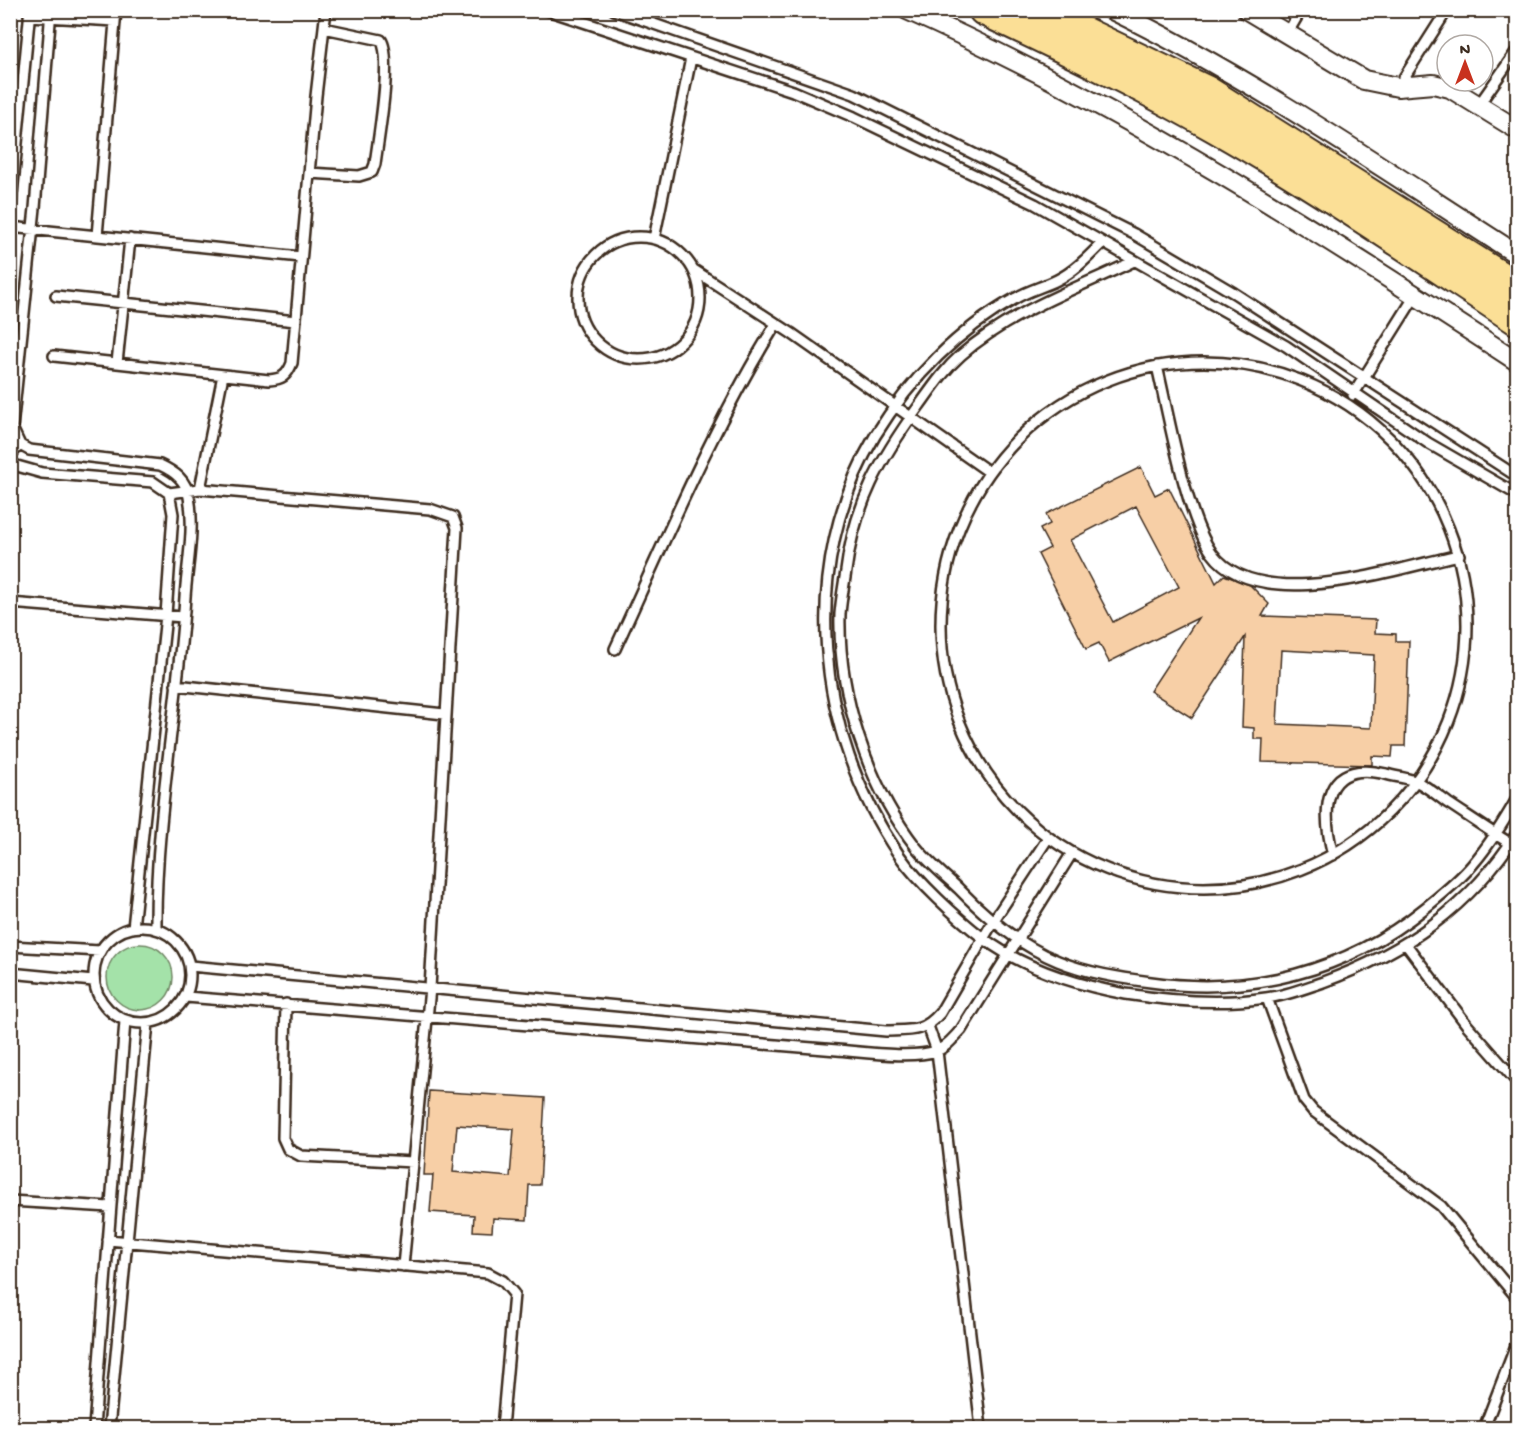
<svg xmlns="http://www.w3.org/2000/svg" width="1528" height="1439" font-family="'Gochi Hand',sans-serif">
	<style>
		.green { fill: #a4e2a9; stroke: #708664; stroke-width: 1.5 }
		.building { fill: #f7cfa6; stroke: #3b2a1e; stroke-width: 1.5; fill-rule: evenodd }
		.lines { fill: none; stroke-linecap: round; stroke-linejoin: round }
		.service-casing { stroke: #3b2a1e; stroke-width: 14 }
		.minor-casing { stroke: #3b2a1e; stroke-width: 22 }
		.trunk-casing { stroke: #3b2a1e; stroke-width: 34 }
		.service { stroke: #fff; stroke-width: 9 }
		.minor { stroke: #fff; stroke-width: 18 }
		.trunk { stroke: #fbdf96; stroke-width: 30 }
	</style>
	<rect width="100%" height="100%" fill="#fff"/>
	<filter id="ink" filterUnits="userSpaceOnUse"><feTurbulence type="fractalNoise" baseFrequency=".0167" numOctaves="2"/><feDisplacementMap in="SourceGraphic" scale="12" xChannelSelector="R" yChannelSelector="G"/><feConvolveMatrix kernelMatrix="1 2 1 2 8 2 1 2 1" color-interpolation-filters="sRGB"/></filter>
	<g filter="url(#ink)">
		<path class="green" d="M107 977a33 33 0 1 1 66 0a33 33 0 1 1-66 0Z"/>
		<path class="building" d="M1141 467 1155 495 1169 488 1216 583 1224 575 1250 585 1269 604 1262 616 1376 620 1375 633 1396 634V641H1409L1405 746H1393L1392 757 1372 756V765L1262 762 1263 739H1254V728L1242 727 1245 637 1192 718 1150 691 1198 618 1109 662 1099 643 1086 649 1038 554 1050 548 1040 529 1050 524 1046 514ZM1136 506 1179 587 1113 622 1070 540ZM1281 650 1374 655 1371 728 1277 724Z
			M429 1091 545 1098 540 1185H529L527 1220 493 1218 492 1232 473 1231 474 1215 430 1212 433 1175H424ZM457 1125 514 1129 510 1177 453 1172Z"/>
		<g class="lines">
			<defs>
				<path id="service" d="M51 10 35 208 12 428 20 445 29 450 160 465C175 472 186 480 189 497 195 528 187 566 185 597 178 706 155 820 156 929
					M547 10 793 91 854 117 1035 204 1286 346 1428 443 1518 495
					M614 10 854 94 1134 234 1234 293 1518 477
					M29 16 115 21
					M1287 34 1301 10
					M1398 87 1447 10
					M1478 106 1518 49
					M309 173 359 176 372 172 375 164C378 140 393 57 381 40L324 28
					M10 215 30 10
					M10 227 301 257
					M97 236 116 10
					M578 298a61 61 0 1 1 122 0a61 61 0 1 1-122 0Z
					M654 239 691 58
					M1102 243C1088 257 1075 271 1057 280 1043 287 1029 290 1016 298 958 330 910 379 875 436 798 566 815 732 899 855 918 882 956 917 983 938 1023 968 1077 985 1126 994 1171 1001 1220 1005 1266 998 1285 996 1305 988 1323 982 1406 952 1470 907 1518 832
					M1134 261C1076 289 1010 312 961 355 944 370 932 388 919 406 881 458 854 505 846 571 844 585 841 600 840 614 838 694 867 784 916 847 928 862 944 875 958 888 985 916 1021 946 1058 961 1087 973 1120 978 1151 982 1250 996 1346 972 1425 908 1441 895 1459 881 1473 864 1490 844 1505 820 1518 797
					M694 270 791 333 989 472
					M56 296 296 321
					M54 356 269 380C282 379 287 376 292 363L316 96 326 10
					M941 625a263 263 0 1 1 526 0a263 263 0 1 1-526 0Z
					M117 363 130 239
					M1157 366C1168 412 1186 517 1212 553 1258 616 1397 568 1459 555
					M1353 395 1415 296
					M10 455 20 445
					M10 464 42 473 153 482 169 493 173 514 166 615 133 928
					M200 489 223 375
					M169 493 200 489 430 509 453 517 457 528 430 988 403 1266
					M10 603 183 617
					M615 649C666 539 712 427 776 324
					M176 685 444 714
					M1333 855C1321 808 1323 759 1386 774 1396 777 1408 778 1417 782 1428 787 1438 796 1448 803 1471 818 1494 834 1518 848
					M94 975a48 48 0 1 1 96 0a48 48 0 1 1-96 0Z
					M1405 943 1467 1025 1518 1083
					M10 946 100 951
					M190 966 886 1031C910 1030 923 1033 940 1013L994 920 1048 838
					M10 973 93 981
					M186 997 837 1050C863 1052 912 1059 936 1051 946 1048 954 1037 961 1030L1072 853
					M1267 998 1304 1100 1313 1111 1441 1206 1518 1299
					M286 1004 283 1138 288 1149 301 1156 413 1162
					M928 1026 937 1051 981 1428
					M10 1201 110 1207
					M108 1240 488 1273 503 1281 514 1294 502 1428
					M94 1428 125 1021
					M109 1428 148 1023
					M1484 1428 1518 1340"/>
				<path id="minor" d="M907 10C1123 106 1321 233 1518 362
					M1112 10C1254 79 1385 170 1518 255
					M1247 10 1364 80 1398 87 1433 84 1450 88 1518 130"/>
				<path id="trunk" d="M984 10C1063 47 1140 84 1215 127 1319 186 1418 254 1518 320
					M1037 10 1206 91 1518 288"/>
			</defs>
			<use href="#service" class="service-casing"/>
			<use href="#minor" class="minor-casing"/>
			<use href="#trunk" class="trunk-casing"/>
			<use href="#service" class="service"/>
			<use href="#minor" class="minor"/>
			<use href="#trunk" class="trunk"/>
		</g>
	</g>
	<rect width="1528" height="1439" fill="none" stroke="#fff" stroke-width="36"/>
	<rect x="18" y="18" width="1492" height="1403" fill="none" stroke="#3b2a1e" stroke-width="2" filter="url(#ink)"/>
	<g transform="translate(1465 63)"><circle r="28" fill="#ffffff" stroke="#b1aaa5" stroke-width="1.5"/>
	<path d="M0-4.5L10 22L0 15L-10 22Z" fill="#c8321e"/>
	<text y="-9" font-size="16" font-weight="bold" text-anchor="middle" fill="#3b2a1e">N</text>
	</g>
</svg>
